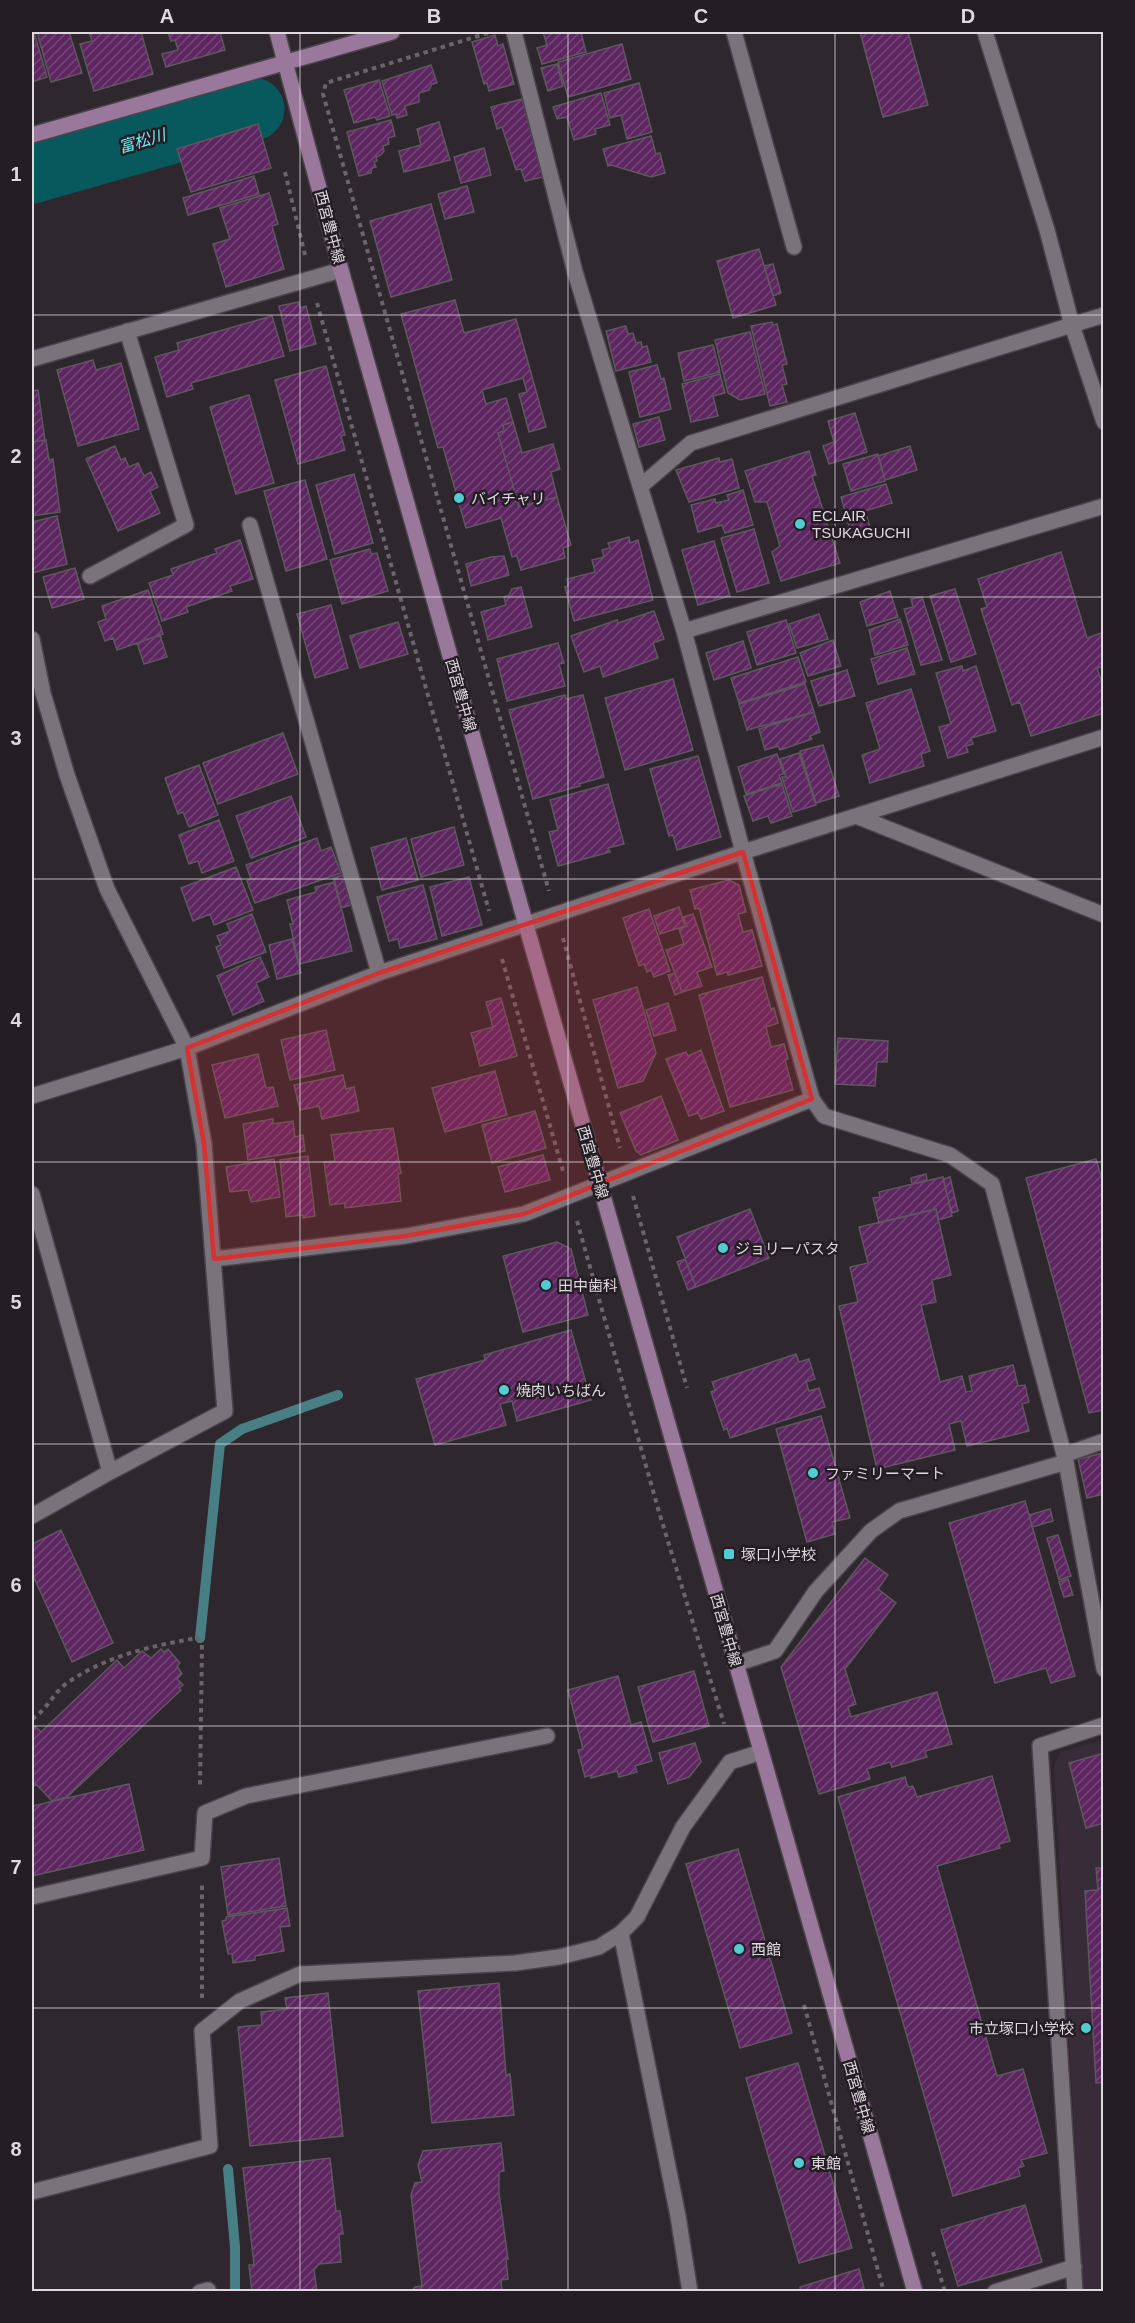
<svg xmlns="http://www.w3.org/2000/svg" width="1135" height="2323" font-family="Helvetica,'Noto Sans JP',sans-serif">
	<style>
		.built { fill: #382c38 }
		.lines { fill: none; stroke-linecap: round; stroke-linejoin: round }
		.stream { stroke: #487f84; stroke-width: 10 }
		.river { stroke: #08595d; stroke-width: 63 }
		.building { fill: url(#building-hatch); stroke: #5f575f; stroke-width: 1.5 }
		.lane-casing { stroke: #4a444a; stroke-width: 18 }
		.street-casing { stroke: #4a444a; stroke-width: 18 }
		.secondary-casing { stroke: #4a444a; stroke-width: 18 }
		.path { stroke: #6b646b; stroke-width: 4; stroke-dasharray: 4.5 4.5; stroke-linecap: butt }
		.lane { stroke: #7b737b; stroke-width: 15 }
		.street { stroke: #7b737b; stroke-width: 15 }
		.secondary { stroke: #99789b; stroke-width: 15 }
		.marked { fill: #d63131; fill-opacity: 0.2; stroke: #d63131; stroke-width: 4.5; stroke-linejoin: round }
		.grid { fill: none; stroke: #ded9de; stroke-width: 1.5; stroke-opacity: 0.55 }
		.poi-dot { fill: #51ccd3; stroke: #241e24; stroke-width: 2 }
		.labels { text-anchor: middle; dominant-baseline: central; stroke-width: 5; stroke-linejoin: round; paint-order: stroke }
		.street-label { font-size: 15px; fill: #ded9de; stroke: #241e24 }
		.poi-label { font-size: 15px; fill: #ded9de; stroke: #241e24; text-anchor: start }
		.water-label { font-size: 16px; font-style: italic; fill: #6cf0f8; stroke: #241e24 }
		.neatline { fill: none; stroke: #ded9de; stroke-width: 2 }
		.grid-label { font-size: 20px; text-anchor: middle; font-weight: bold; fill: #ded9de }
	</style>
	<defs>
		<pattern id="building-hatch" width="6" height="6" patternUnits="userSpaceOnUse" patternTransform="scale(1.5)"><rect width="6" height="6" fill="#5d2661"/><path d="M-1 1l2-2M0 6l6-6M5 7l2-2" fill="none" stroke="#744577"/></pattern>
	</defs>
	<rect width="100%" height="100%" fill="#2e272e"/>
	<path class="built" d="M1103 1740V2291H1083L1054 1765 1061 1752Z"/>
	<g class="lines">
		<path class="stream" d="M200 1638 220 1444 242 1429 338 1395
			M228 2169 235 2247V2292"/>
		<path class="river" d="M32 172 253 109"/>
	</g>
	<path class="building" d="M32 32H34L47 77 32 82Z
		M37 32H69L82 73 51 82Z
		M89 32H141L153 74 94 91 80 44 92 41Z
		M168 32H220L225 50 166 67 162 54 178 50 175 40 171 41Z
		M543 32H581L586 52 542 64 537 48 547 45Z
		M860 32H908L928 105 883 117Z
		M495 35 498 46 503 44 514 84 489 91 487 83 484 84 472 42Z
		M622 44 631 79 568 97 558 62Z
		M557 64 563 86 548 91 541 68Z
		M431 65 437 83 432 84 429 90 419 93V102L405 106 407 115 397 118 396 114 392 115 382 81Z
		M379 80 390 116 377 120 375 117 354 123 344 90Z
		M639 83 652 132 627 139 621 115 610 118 604 93Z
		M601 93 610 125 595 129 596 134 574 140 567 117 557 119 553 107Z
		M522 99 543 177 525 181 521 169 516 170 502 127 497 129 491 107Z
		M391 120 395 136 388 138 389 144 383 146 384 151 381 155 376 157 377 161 374 162 376 167 372 168 371 173 359 176 347 132Z
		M439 122 450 160 404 172 399 151 421 145 417 129Z
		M258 124 271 168 191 192 177 149Z
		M651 136 656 154 660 153 665 173 651 177 611 165 608 166 603 149Z
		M484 148 491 175 461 183 454 157Z
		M254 176 259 194 188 215 183 198Z
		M467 186 474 212 445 219 438 194Z
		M269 193 278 224 272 226 284 269 226 287 213 244 230 239 220 208Z
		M431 204 452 280 391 297 370 221Z
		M759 249 776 305 733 318 717 261Z
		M773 264 781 293 773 296 764 266Z
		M455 300 464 333 516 319 546 427 529 432 519 394 527 392 523 378 482 390 486 404 506 398 513 422 503 425 504 431 498 433 519 507 557 497 571 545 563 548 565 558 521 570 517 556 512 557 501 518 466 528 443 447 438 448 401 314Z
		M299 302 300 308 306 306 316 344 290 351 279 306Z
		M272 316 284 356 191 383 193 389 167 397 155 357 179 350 177 343Z
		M772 322 773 325 777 324 787 364 782 365 787 384 782 385 787 402 770 406 751 326Z
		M626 326 628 334 633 333 636 343 641 342 642 347 647 346 651 362 616 371 606 331Z
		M750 332 765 394 740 400 728 393 715 340Z
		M713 345 720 372 684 381 678 353Z
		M93 360 96 370 121 363 139 429 78 446 57 370Z
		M657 365 661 379 664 378 671 409 640 417 629 372Z
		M326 366 345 435 341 436 345 450 298 464 275 380Z
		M720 374 725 393 713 396 718 416 691 422 682 384Z
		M38 390 45 440 32 442V391Z
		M249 395 274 483 236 494 210 407Z
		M855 413 867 452 829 464 823 446 834 442 828 421Z
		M659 417 665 440 639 447 633 424Z
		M513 422 522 453 553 444 560 469 551 472 557 497 519 507 498 433 504 431 503 425Z
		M46 440 49 460 53 459 60 512 32 516V442Z
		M115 446 121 460 125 458 129 467 138 463 144 476 151 472 158 487 150 491 160 513 118 531 86 459Z
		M910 446 917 470 885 480 878 456Z
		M809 451 816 475 812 476 840 563 781 581 772 552 780 546 767 502H755L745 471Z
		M878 454 885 481 851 491 843 464Z
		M719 458 720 462 732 459 739 488 689 502 676 470Z
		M354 474 373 543 335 554 316 485Z
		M305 480 327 559 286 571 264 491Z
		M886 484 892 503 865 511 870 527 851 533 841 497Z
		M743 490 753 525 725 533 722 525 698 532 691 505 715 499 716 503 729 500 727 495Z
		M57 516 67 564 32 573V522Z
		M754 529 769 583 737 592 721 538Z
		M629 537 630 543 638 540 653 600 574 621 565 587 568 586 567 579 595 572 592 560 604 557 602 550 610 548 608 543Z
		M240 540 253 579 230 586 232 591 186 607 188 612 162 621 149 583 173 575 171 569 217 553 215 549Z
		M714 541 730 596 698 605 682 550Z
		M370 549 371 554 377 553 388 591 342 604 330 560Z
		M1061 552 1087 638 1104 632V666L1097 668 1104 689V713L1031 736 1020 702 1012 705 981 609 987 607 978 579Z
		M504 556 509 575 471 586 466 564 491 557Z
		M75 568 84 599 52 608 43 577Z
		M521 587 532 627 488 640 481 612 506 605 504 597 509 595 512 589Z
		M955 589 976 654 951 662 930 596Z
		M148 590 163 634 117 650 113 638 105 641 98 622 106 619 102 606Z
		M890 591 898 617 867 626 860 602Z
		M922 597 942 660 921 665 904 609 913 607 911 599Z
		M331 605 348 668 315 678 297 614Z
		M654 611 664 639 653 643 658 658 603 677 600 666 584 672 571 636 617 620 618 623Z
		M819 614 828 639 797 648 789 624Z
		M900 619 908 645 875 655 869 630Z
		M786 620 796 653 757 665 747 632Z
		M398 622 408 654 360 668 350 636Z
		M160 635 167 657 144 664 137 643Z
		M833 640 841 666 808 676 800 653Z
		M743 641 751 668 714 680 706 653Z
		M558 643 564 663 559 664 565 686 507 701 497 659Z
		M907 648 915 674 878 684 871 659Z
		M798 657 806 682 739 703 731 678Z
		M962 666 963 671 976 666 996 731 971 738 973 744 966 746 968 752 948 758 939 727 951 724 936 673Z
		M847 670 855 696 819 706 811 681Z
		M673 679 693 750 625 770 605 698Z
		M805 684 814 712 747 730 739 704Z
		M911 689 930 751 921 754 924 766 870 783 862 755 880 749 866 703Z
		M565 695 566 699 583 695 604 777 579 784 580 786 533 799 509 710Z
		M814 712 820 732 810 736 812 739 780 750 778 746 765 750 759 729Z
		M283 733 298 774 218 804 203 763Z
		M823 745 839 796 816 803 800 751Z
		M799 753 816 805 793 812 782 777H786L780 759Z
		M777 754 784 774 779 775 782 783 746 794 738 767Z
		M698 756 721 837 677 850 673 835 669 836 650 769Z
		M199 765 218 815 189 827 183 812 178 814 165 778Z
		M608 784 624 844 608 848 610 852 558 866 549 832 558 830 550 800Z
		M782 784 792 816 771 823 768 816 753 821 744 796Z
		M291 796 306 837 251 858 236 816Z
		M219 820 234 861 202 873 198 861 189 864 179 835Z
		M454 827 464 865 421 877 411 839Z
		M317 838 321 851 331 847 341 873 255 903 247 881 251 879 246 865Z
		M406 838 418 880 382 890 371 848Z
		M236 867 253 910 214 925 210 914 193 921 181 888Z
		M343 875 351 905 341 908 333 878Z
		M469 877 482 925 442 936 430 887Z
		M729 880 739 885 746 912 738 914 743 932 752 930 762 966 728 975 727 972 717 975 699 908 695 909 690 890Z
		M335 882 352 951 299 964 290 924H293L287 900 316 892 315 887Z
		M423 885 437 939 400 948 398 939 389 941 377 897Z
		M679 907 685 926 660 934 654 916Z
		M649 909 670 971 654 977 651 970 647 972 644 964 639 966 623 918Z
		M252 914 266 952 224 968 216 947 221 945 217 936 230 931 227 924Z
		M693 914 712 967 697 972 702 986 682 992 666 950 684 944 679 929 687 926 683 917Z
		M292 939 301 973 277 979 269 945Z
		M260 957 269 977 256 983 264 1001 233 1015 217 976Z
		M675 973 682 992 675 995 668 975Z
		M762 977 771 1009 774 1008 778 1023 766 1027 771 1047 784 1044 788 1059 785 1060 793 1090 730 1107 699 995Z
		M637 987 656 1053 643 1081 618 1088 593 1000Z
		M501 998 517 1056 480 1066 471 1033 493 1027 486 1002Z
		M668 1003 676 1030 654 1036 646 1010Z
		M326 1030 335 1070 290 1080 281 1040Z
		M838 1038 888 1041 887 1062H877L875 1086 835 1084Z
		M701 1050 724 1111 701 1119 698 1113 689 1116 666 1059 686 1052 688 1056Z
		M258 1054 266 1088 273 1087 278 1106 225 1118 212 1065Z
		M495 1071 507 1115 445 1132 432 1088Z
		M343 1075 346 1089 354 1087 359 1111 322 1119 319 1106 300 1110 294 1085Z
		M661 1096 678 1140 641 1155 636 1151 620 1113Z
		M535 1111 546 1148 492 1163 482 1125Z
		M273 1119V1124L293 1121 295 1137 303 1135 305 1151 248 1160 243 1124Z
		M393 1128 401 1173 398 1174 401 1201 345 1208V1203L330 1205 324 1162 335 1161 331 1135Z
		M543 1155 550 1180 505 1192 498 1167Z
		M308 1156 315 1216 303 1218V1215L286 1217 280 1160Z
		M274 1159 280 1197 251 1202 248 1190 230 1192 226 1167Z
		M1096 1159 1104 1186V1410L1089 1413 1026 1178Z
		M926 1174 927 1180 912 1184 911 1178Z
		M943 1177 952 1216 938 1220 936 1209 879 1223 873 1198 880 1197 879 1192Z
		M950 1177 958 1211 952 1213 943 1179Z
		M750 1209 769 1258 696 1287 677 1237Z
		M936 1209 951 1275 932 1280 936 1302 921 1305 940 1382 962 1376 966 1392 972 1391 969 1376 1013 1365 1018 1386 1025 1385 1029 1402 1022 1404 1029 1431 967 1446 961 1421 949 1424 955 1450 877 1469 839 1306 858 1302 850 1267 868 1263 859 1227Z
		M557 1242 571 1249 588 1315 523 1332 503 1256Z
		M685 1259 696 1287 688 1290 677 1262Z
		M571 1330 591 1400 517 1421 512 1401 500 1404 506 1425 435 1445 416 1379 485 1360 484 1355Z
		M796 1354 799 1362 809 1359 815 1379 806 1382 809 1391 819 1388 825 1407 730 1438 727 1428 724 1430 711 1392 715 1390 712 1382Z
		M821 1416 850 1518 832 1522 835 1534 807 1542 776 1429Z
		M1104 1453V1494L1087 1498 1078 1459Z
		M1025 1501 1075 1676 1051 1683 1046 1668 995 1683 949 1523Z
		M1050 1509 1053 1521 1032 1527 1029 1515Z
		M61 1530 113 1643 72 1662 32 1573V1544Z
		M1058 1535 1071 1576 1059 1580 1047 1538Z
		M865 1558 888 1575 878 1589 896 1603 845 1669 856 1704 848 1707 851 1717 937 1692 952 1744 925 1751 927 1757 892 1767 890 1762 867 1769 870 1779 819 1794 781 1667Z
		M1068 1579 1073 1595 1064 1597 1059 1582Z
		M161 1649 164 1652 168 1649 180 1663 177 1666 182 1674 177 1679 183 1685 179 1688 181 1690 67 1797 52 1801 36 1784 32 1788V1729L35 1726 41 1732 117 1660 124 1668 142 1651 151 1658Z
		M694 1671 709 1726 653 1742 638 1687Z
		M618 1676 631 1725 641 1722 652 1761 635 1766 637 1772 619 1777 617 1771 591 1778V1775L585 1777 578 1750 583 1749 568 1690Z
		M695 1743 701 1762 689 1777 668 1784 659 1753Z
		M1104 1753V1823L1086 1828 1069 1763Z
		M992 1776 1010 1841 999 1844 1000 1848 937 1866 997 2076 1023 2069 1047 2153 1021 2160 1024 2166 1018 2168 1020 2176 953 2196 838 1797 905 1777 908 1787 913 1786 917 1797Z
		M129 1784 144 1850 32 1876V1806Z
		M738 1849 792 2033 740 2048 686 1864Z
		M279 1858 286 1906 228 1915 221 1867Z
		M1096 1868H1104V2082L1096 2083 1085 1891 1098 1890Z
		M287 1908 290 1926 280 1927 284 1951 255 1956V1960L233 1963 232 1954H228L222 1921 226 1920V1917Z
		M499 1983 506 2075 510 2074 514 2115 432 2123 418 1991Z
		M328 1993 343 2136 250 2146 238 2027 262 2025 261 2012 287 2009 285 1998Z
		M798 2063 852 2248 799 2263 746 2078Z
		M501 2143 504 2171 499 2172V2193L508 2259H506L508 2279 501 2280 502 2292H411L415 2287 422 2286 411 2195 415 2183 422 2182 418 2165 423 2151Z
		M330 2158 336 2211H340L343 2234H339L341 2262 319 2264 314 2270 317 2292H252L249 2265H254L243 2168Z
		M1025 2205 1042 2262 958 2286 941 2230Z
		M859 2269 865 2292H801L800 2287Z"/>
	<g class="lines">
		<defs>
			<path id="lane" d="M734 32 794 247
				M32 1897 202 1858 205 1813 246 1796 547 1736
				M200 2292 208 2290"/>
			<path id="street" d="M514 32 575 272 684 631 743 852 812 1099
				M985 32 1047 230 1072 325 1104 422
				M32 359 341 270
				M641 486 691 443 1104 315
				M250 525 379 973
				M90 576 186 525 127 331
				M684 631 1104 506
				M32 639 43 693 67 775 107 889 187 1048 204 1144 225 1411 110 1472 32 1516
				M856 816 1104 915
				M32 1096 187 1048 379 973 743 852 1104 737
				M32 1194 110 1472
				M214 1259 406 1236 524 1214 812 1099 824 1116 950 1155 992 1184 1066 1462 1104 1669
				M1064 1455 1104 1441
				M736 1664 775 1651 816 1591 871 1531 899 1511 1066 1462
				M621 1933 678 2216 690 2292
				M32 2192 210 2146 202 2031 240 2001 300 1974 515 1963 559 1957 599 1947 621 1933 637 1917 683 1827 730 1762 761 1752
				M995 2292 1074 2267
				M1075 2292 1040 1746 1104 1725"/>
			<path id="secondary" d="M277 32 341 270 526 925 915 2292
				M32 135 392 32"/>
		</defs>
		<use href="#lane" class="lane-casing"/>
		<use href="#street" class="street-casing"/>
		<use href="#secondary" class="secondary-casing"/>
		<path class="path" d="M488 33 326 83 323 94 549 891
			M285 172 305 255
			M317 303 489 911
			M563 938 620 1148
			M502 959 563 1171
			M633 1196 687 1388
			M577 1221 659 1512 724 1724
			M32 1719C47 1710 53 1693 67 1683 106 1656 151 1646 197 1638L202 1644 200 1787
			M202 1998V1882
			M804 2005 884 2292
			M933 2252 945 2292"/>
		<use href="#lane" class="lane"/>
		<use href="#street" class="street"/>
		<use href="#secondary" class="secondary"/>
	</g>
	<path class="marked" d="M743 852 812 1099 524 1214 406 1236 214 1259 204 1144 187 1048 379 973Z"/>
	<path class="grid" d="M300 32V2292M568 32V2292M835 32V2292M32 315H1104M32 597H1104M32 879H1104M32 1162H1104M32 1444H1104M32 1726H1104M32 2008H1104"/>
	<g class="poi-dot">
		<circle cx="459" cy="498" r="6"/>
		<circle cx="800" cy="524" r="6"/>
		<circle cx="723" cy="1248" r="6"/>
		<circle cx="546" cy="1285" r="6"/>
		<circle cx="504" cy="1390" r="6"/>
		<circle cx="813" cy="1473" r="6"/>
		<rect x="723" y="1548" width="12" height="12" rx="3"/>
		<circle cx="739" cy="1949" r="6"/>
		<circle cx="1086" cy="2028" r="6"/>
		<circle cx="799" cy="2163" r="6"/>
	</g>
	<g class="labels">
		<g class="street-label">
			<text transform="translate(330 227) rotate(75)">西宮豊中線</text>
			<text transform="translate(461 695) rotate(74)">西宮豊中線</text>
			<text transform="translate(593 1162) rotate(74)">西宮豊中線</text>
			<text transform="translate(726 1630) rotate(74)">西宮豊中線</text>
			<text transform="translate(859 2097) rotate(74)">西宮豊中線</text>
		</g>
		<g class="poi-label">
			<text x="471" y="498">バイチャリ</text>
			<text x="812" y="515">ECLAIR<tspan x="812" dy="17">TSUKAGUCHI</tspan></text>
			<text x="735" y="1248">ジョリーパスタ</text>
			<text x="558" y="1285">田中歯科</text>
			<text x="516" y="1390">焼肉いちばん</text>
			<text x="825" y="1473">ファミリーマート</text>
			<text x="741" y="1554">塚口小学校</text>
			<text x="751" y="1949">西館</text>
			<text x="1074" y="2028" text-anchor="end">市立塚口小学校</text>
			<text x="811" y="2163">東館</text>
		</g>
		<g class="water-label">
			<text transform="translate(142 141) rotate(-16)">富松川</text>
		</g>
	</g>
	<rect width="1135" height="2323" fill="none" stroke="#241e24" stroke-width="66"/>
	<rect x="33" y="33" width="1069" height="2257" class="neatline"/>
	<g class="grid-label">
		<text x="167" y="23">A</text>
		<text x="434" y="23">B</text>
		<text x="701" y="23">C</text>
		<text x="968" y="23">D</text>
		<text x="16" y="181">1</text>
		<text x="16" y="463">2</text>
		<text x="16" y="745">3</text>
		<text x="16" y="1027">4</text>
		<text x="16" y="1309">5</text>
		<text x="16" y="1592">6</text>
		<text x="16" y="1874">7</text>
		<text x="16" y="2156">8</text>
	</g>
</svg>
